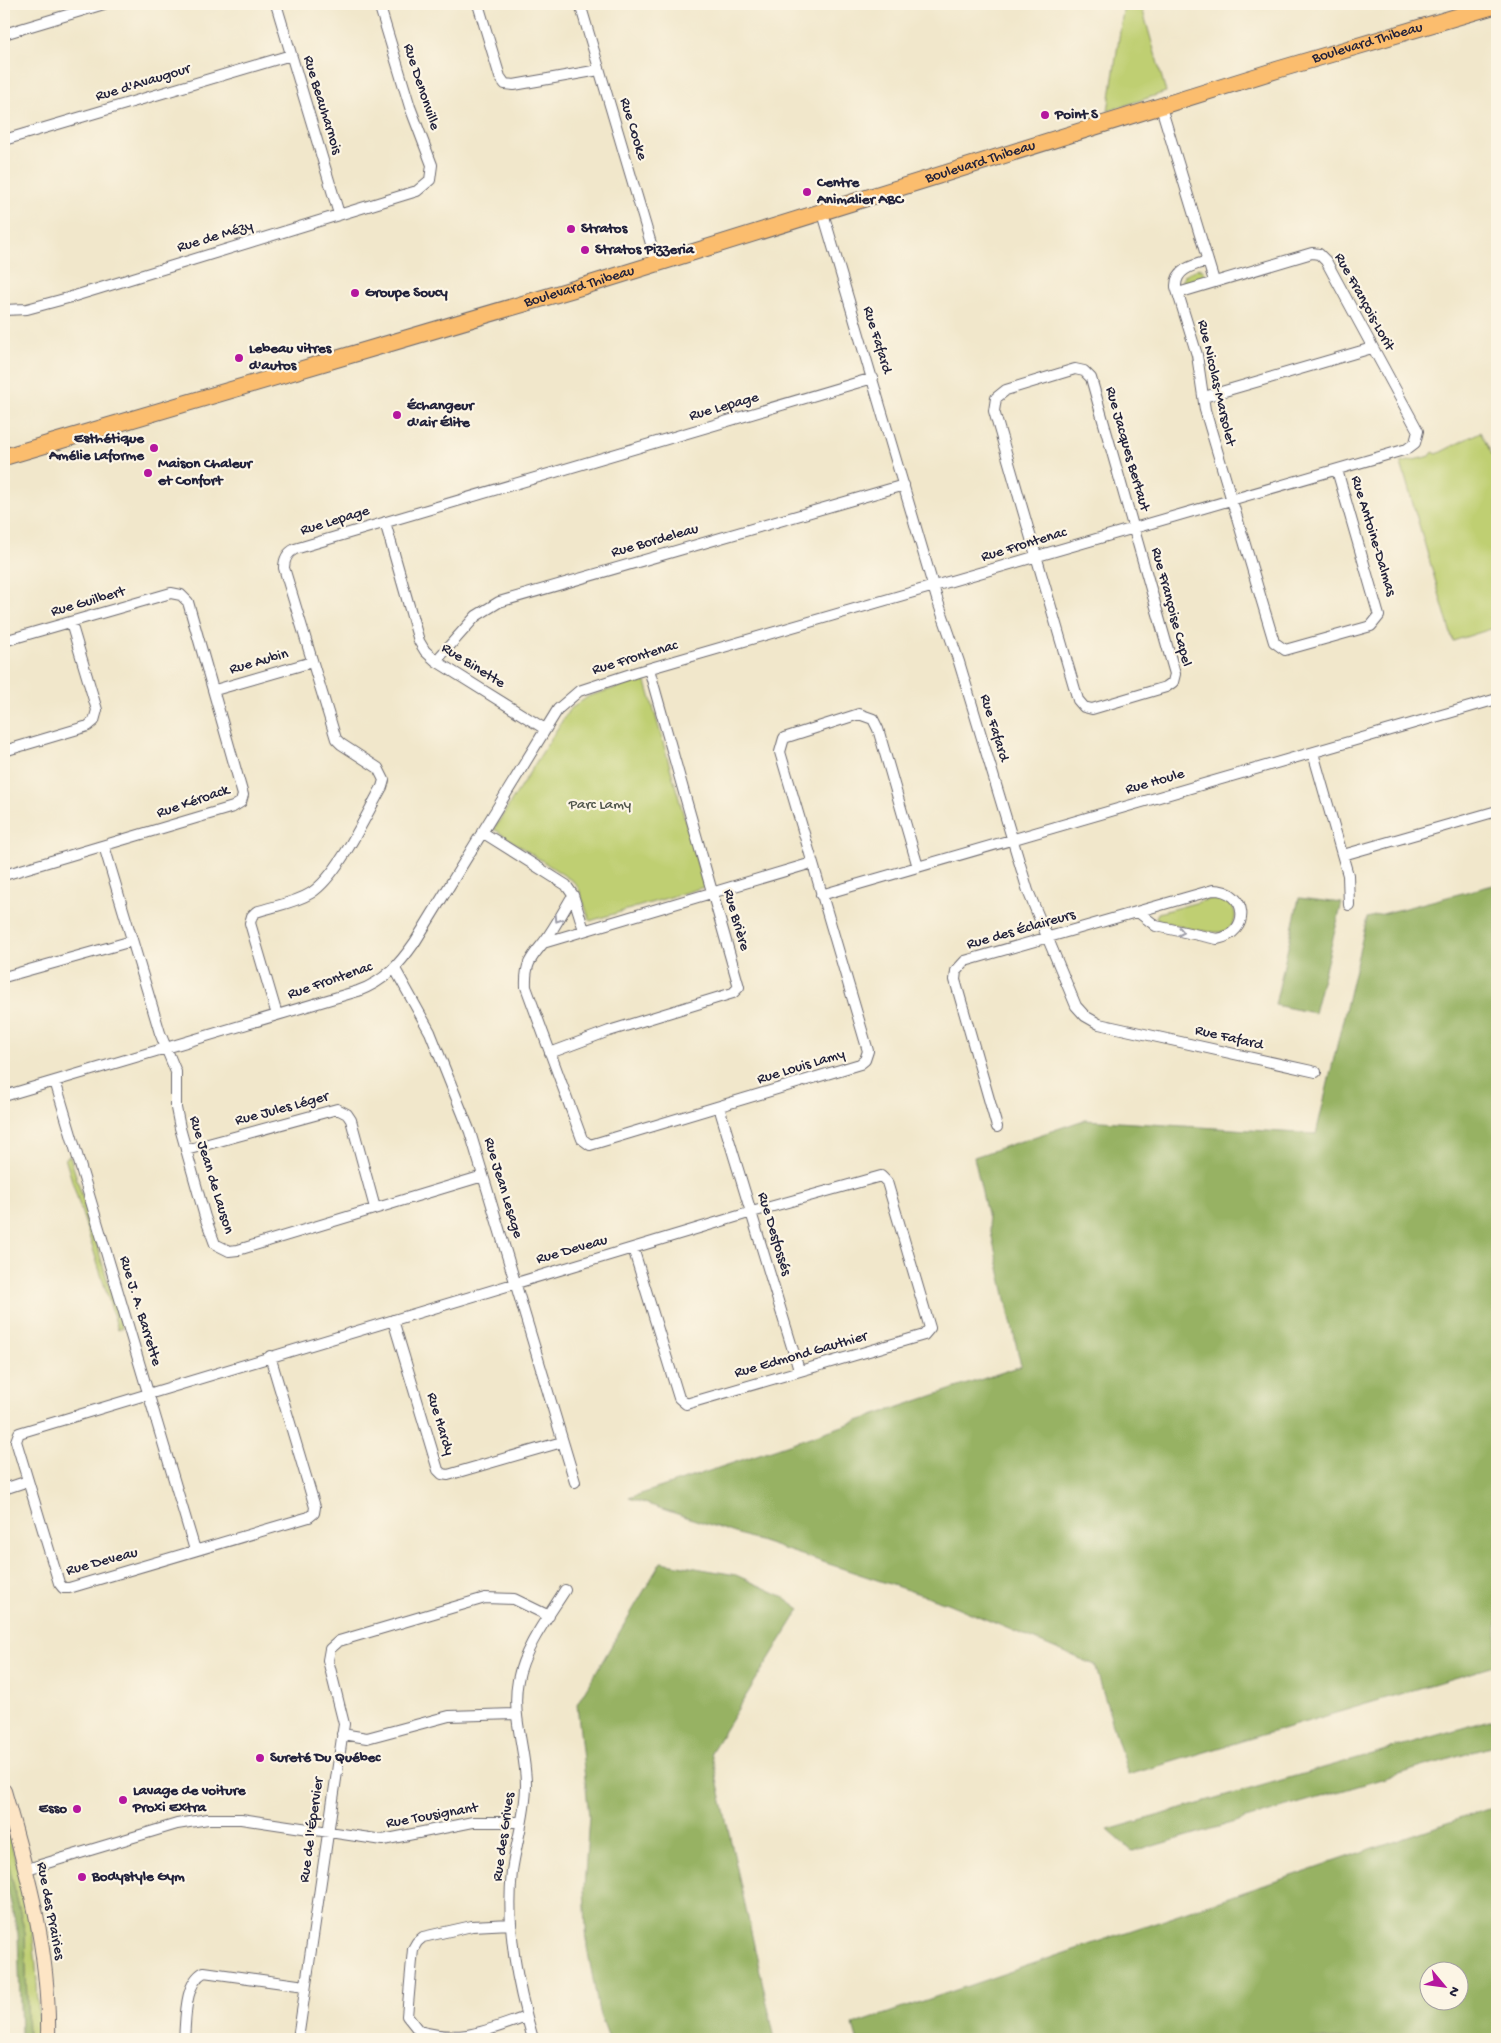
<svg xmlns="http://www.w3.org/2000/svg" width="1501" height="2043" font-family="'Gochi Hand',sans-serif">
	<style>
		.green { fill: #bfcf72; stroke: #707856 }
		.forest { fill: #97b264; stroke: #5c6a50; fill-rule: evenodd }
		.lines { fill: none; stroke-linecap: round; stroke-linejoin: round }
		.minor-casing { stroke: #6a676d; stroke-width: 12 }
		.secondary-casing { stroke: #6a676d; stroke-width: 16 }
		.primary-casing { stroke: #6a676d; stroke-width: 18 }
		.minor { stroke: #fff; stroke-width: 10 }
		.secondary { stroke: #fde5c5; stroke-width: 14 }
		.primary { stroke: #fbbd6e; stroke-width: 16 }
		.oneway { stroke: #9c9ca7 }
		.poi-dot { fill: #b5179e; stroke: #fcf5e5; stroke-width: 2 }
		.labels { text-anchor: middle; dominant-baseline: central; stroke-width: 4.5; stroke-linejoin: round; paint-order: stroke }
		.street-label { font-size: 15px; fill: #22223b; stroke: #fcf5e5 }
		.poi-label { font-size: 15px; font-weight: bold; fill: #22223b; stroke: #fcf5e5; text-anchor: start }
		.park-label { font-size: 15px; fill: #51564c; stroke: #fcf5e5 }
	</style>
	<rect width="100%" height="100%" fill="#fcf5e5"/>
	<filter id="ink" filterUnits="userSpaceOnUse"><feTurbulence type="fractalNoise" baseFrequency=".02" numOctaves="2"/><feDisplacementMap in="SourceGraphic" scale="10" xChannelSelector="R" yChannelSelector="G"/><feConvolveMatrix kernelMatrix="1 2 1 2 8 2 1 2 1" color-interpolation-filters="sRGB"/></filter>
	<filter id="wash" filterUnits="userSpaceOnUse"><feTurbulence type="fractalNoise" baseFrequency=".0096" numOctaves="4" result="noise"/><feDisplacementMap in="SourceGraphic" scale="20" xChannelSelector="R" yChannelSelector="G"/><feGaussianBlur stdDeviation="1.12" result="paint"/><feColorMatrix in="noise" values="0 0 0 0 0 0 0 0 0 0 0 0 0 0 0 0 0 1.4 0 .05"/><feComposite in="paint" operator="in"/></filter>
	<g filter="url(#wash)">
		<rect width="100%" height="100%" fill="#f1e7cb"/>
		<path class="green" d="M1124 4H1141L1166 92 1108 111Z
			M1199 268 1205 272 1202 279 1181 285 1184 275Z
			M1480 432 1497 464V627L1453 641 1401 463 1430 456 1433 452 1437 454Z
			M643 680 646 682 704 887 590 921 579 889 574 882 494 829 569 710 589 696Z
			M1217 897C1235 899 1243 922 1225 931 1216 936 1166 924 1156 918L1158 913Z
			M70 1156 122 1328 118 1330 65 1158Z
			M4 1822C14 1853 24 1885 30 1917 37 1957 38 1999 39 2039H28L25 1933 4 1845Z"/>
		<path class="forest" d="M1497 884V1665L1128 1775 1095 1665 947 1603 629 1498 1021 1366 974 1157 1084 1120 1316 1134 1367 918Z
			M1299 898 1342 903 1314 1013 1275 1005Z
			M661 1562 736 1575 782 1596 800 1609 711 1752 775 2039H609L599 2012 587 1947 584 1888 589 1816 577 1704Z
			M1497 1718V1745L1144 1849 1132 1851 1108 1830Z
			M1497 1806V2039H857L853 2025ZM1458 1970V2000H1428V1970Z
			M4 1845 25 1933 28 2039H21L18 1934 4 1874Z"/>
	</g>
	<g filter="url(#ink)">
		<g class="lines">
			<defs>
				<path id="minor" d="M276 4 339 214
					M478 4 500 77 505 84 514 85 599 70
					M580 4 657 264
					M4 34 104 4
					M1161 107 1214 281
					M4 140 291 55
					M823 213 937 599 959 662 1028 891 1076 1006 1085 1016 1099 1024 1316 1072
					M1208 261C1194 265 1175 269 1176 287L1197 355 1205 410 1274 642 1285 650 1371 626 1379 616 1337 470
					M4 310 27 309 68 298 417 191 430 180 432 165 410 107 379 4
					M1075 369 1084 371 1091 378 1175 674 1173 682 1166 687 1092 709 1084 707 1078 700 994 411 996 398 1006 390Z
					M1204 397 1372 348
					M385 522 419 641 425 651 436 661 545 729
					M4 641 171 593 181 595 188 602 243 795 241 802 233 807 4 875
					M436 661 476 616 499 602 904 485
					M215 690 312 662
					M4 751 88 726 94 721 97 710 71 623
					M1313 753 1348 875 1349 905
					M482 832 566 885 573 895 584 930
					M104 846 160 1033 176 1072V1108L180 1128 205 1217 215 1244 229 1251 238 1250 483 1176
					M1343 855 1497 811
					M573 895C564 910 555 927 544 942 530 959 525 964 526 987L582 1139 590 1145 860 1064 865 1060 868 1051 780 752 784 738 859 714 873 719 878 729 918 867
					M821 895 1497 699
					M543 943 812 863
					M395 969 430 1032 470 1132 575 1482
					M4 977 132 941
					M277 1015 250 923 252 916 256 912C274 906 295 903 311 893 338 876 366 815 382 787L384 780 378 768 341 744 336 739 284 568C284 559 287 553 295 549L873 378
					M550 1053 609 1031 733 993 739 987 649 669
					M55 1081 195 1550
					M4 1096 358 991C385 981 399 965 415 942L558 709 579 691 637 672 1407 449 1415 443 1418 431 1326 261 1319 254 1312 253 1178 293
					M719 1107 799 1370
					M997 1127 955 980 956 971 965 961 1213 890C1248 890 1252 933 1217 939L1156 926 1138 912
					M186 1150 337 1109 347 1114 351 1120 375 1208
					M393 1320 438 1470 442 1474 448 1475 562 1442
					M270 1356 315 1507 314 1513 309 1517 69 1588H63L59 1583 16 1441 19 1433 752 1212 881 1176 887 1182 930 1328 924 1335 686 1404 679 1398 633 1248
					M4 1489 28 1481
					M342 1734 367 1738 449 1716 515 1714
					M27 1869 177 1824 208 1819H241L383 1840 473 1822H520
					M511 1924 472 1926 423 1937 417 1942 413 1949 407 2016 419 2031C463 2043 485 2031 526 2017
					M184 2039C186 2019 184 1983 204 1972L305 1986
					M298 2039 344 1724 328 1660 330 1649 339 1641 485 1598 514 1599 549 1616
					M533 2039C517 1984 506 1929 512 1871 516 1843 526 1814 526 1785 526 1749 511 1717 518 1680 524 1648 548 1617 565 1590"/>
				<path id="secondary" d="M4 1791C28 1874 50 1952 48 2039"/>
				<g id="primary">
					<path id="s1" d="M4 457 594 283 1280 69 1497 5"/>
				</g>
			</defs>
			<use href="#minor" class="minor-casing"/>
			<use href="#secondary" class="secondary-casing"/>
			<use href="#primary" class="primary-casing"/>
			<use href="#minor" class="minor"/>
			<use href="#secondary" class="secondary"/>
			<use href="#primary" class="primary"/>
		</g>
		<defs><path id="oneway-chevron" d="M-2-3.5L2.5 0L-2 3.5" fill="none" stroke-width="1.6" stroke-linecap="round" stroke-linejoin="round" transform="scale(1.25)"/></defs>
		<g class="oneway">
			<use href="#oneway-chevron" transform="translate(558 919) rotate(123)"/>
			<use href="#oneway-chevron" transform="translate(1181 932) rotate(12)"/>
		</g>
	</g>
	<g class="poi-dot">
		<circle cx="1045" cy="115" r="5"/>
		<circle cx="807" cy="192" r="5"/>
		<circle cx="571" cy="229" r="5"/>
		<circle cx="585" cy="250" r="5"/>
		<circle cx="355" cy="293" r="5"/>
		<circle cx="239" cy="358" r="5"/>
		<circle cx="397" cy="415" r="5"/>
		<circle cx="154" cy="448" r="5"/>
		<circle cx="148" cy="473" r="5"/>
		<circle cx="260" cy="1758" r="5"/>
		<circle cx="123" cy="1800" r="5"/>
		<circle cx="77" cy="1809" r="5"/>
		<circle cx="82" cy="1877" r="5"/>
	</g>
	<g class="labels">
		<g class="street-label">
			<text stroke="none"><textPath href="#s1" startOffset="1425">Boulevard Thibeau</textPath></text>
			<text transform="translate(143 83) rotate(-17)">Rue d'Avaugour</text>
			<text transform="translate(421 87) rotate(72)">Rue Denonville</text>
			<text transform="translate(322 105) rotate(73)">Rue Beauharnois</text>
			<text transform="translate(633 129) rotate(73)">Rue Cooke</text>
			<text stroke="none"><textPath href="#s1" startOffset="1020">Boulevard Thibeau</textPath></text>
			<text transform="translate(215 237) rotate(-17)">Rue de Mézy</text>
			<text stroke="none"><textPath href="#s1" startOffset="600">Boulevard Thibeau</textPath></text>
			<text transform="translate(1364 302) rotate(61)">Rue François-Lorit</text>
			<text transform="translate(877 340) rotate(73)">Rue Fafard</text>
			<text transform="translate(1216 383) rotate(77)">Rue Nicolas-Marsolet</text>
			<text transform="translate(724 407) rotate(-16)">Rue Lepage</text>
			<text transform="translate(1127 449) rotate(74)">Rue Jacques Bertaut</text>
			<text transform="translate(335 521) rotate(-17)">Rue Lepage</text>
			<text transform="translate(1373 536) rotate(73)">Rue Antoine-Dalmas</text>
			<text transform="translate(655 541) rotate(-16)">Rue Bordeleau</text>
			<text transform="translate(1024 545) rotate(-17)">Rue Frontenac</text>
			<text transform="translate(88 602) rotate(-16)">Rue Guilbert</text>
			<text transform="translate(1171 607) rotate(75)">Rue Françoise Capel</text>
			<text transform="translate(635 658) rotate(-17)">Rue Frontenac</text>
			<text transform="translate(259 662) rotate(-16)">Rue Aubin</text>
			<text transform="translate(473 666) rotate(32)">Rue Binette</text>
			<text transform="translate(994 728) rotate(73)">Rue Fafard</text>
			<text transform="translate(1155 782) rotate(-16)">Rue Houle</text>
			<text transform="translate(193 802) rotate(-19)">Rue Kéroack</text>
			<text transform="translate(736 920) rotate(74)">Rue Brière</text>
			<text transform="translate(1021 930) rotate(-16)">Rue des Éclaireurs</text>
			<text transform="translate(330 981) rotate(-19)">Rue Frontenac</text>
			<text transform="translate(1229 1038) rotate(13)">Rue Fafard</text>
			<text transform="translate(801 1067) rotate(-17)">Rue Louis Lamy</text>
			<text transform="translate(282 1109) rotate(-15)">Rue Jules Léger</text>
			<text transform="translate(211 1175) rotate(73)">Rue Jean de Lauson</text>
			<text transform="translate(503 1188) rotate(73)">Rue Jean Lesage</text>
			<text transform="translate(774 1234) rotate(73)">Rue Desfossés</text>
			<text transform="translate(572 1250) rotate(-16)">Rue Deveau</text>
			<text transform="translate(140 1311) rotate(73)">Rue J. A. Barrette</text>
			<text transform="translate(801 1355) rotate(-16)">Rue Edmond Gauthier</text>
			<text transform="translate(440 1424) rotate(73)">Rue Hardy</text>
			<text transform="translate(102 1562) rotate(-15)">Rue Deveau</text>
			<text transform="translate(432 1816) rotate(-10)">Rue Tousignant</text>
			<text transform="translate(312 1830) rotate(-82)">Rue de l'Épervier</text>
			<text transform="translate(504 1837) rotate(-82)">Rue des Grives</text>
			<text transform="translate(50 1911) rotate(79)">Rue des Prairies</text>
		</g>
		<g class="poi-label">
			<text x="1055" y="115">Point S</text>
			<text x="817" y="183">Centre<tspan x="817" dy="17">Animalier ABC</tspan></text>
			<text x="581" y="229">Stratos</text>
			<text x="595" y="250">Stratos Pizzeria</text>
			<text x="365" y="293">Groupe Soucy</text>
			<text x="249" y="349">Lebeau vitres<tspan x="249" dy="17">d'autos</tspan></text>
			<text x="407" y="406">Échangeur<tspan x="407" dy="17">d'air Élite</tspan></text>
			<text x="144" y="439" text-anchor="end">Esthétique<tspan x="144" dy="17">Amélie Laforme</tspan></text>
			<text x="158" y="464">Maison Chaleur<tspan x="158" dy="17">et Confort</tspan></text>
			<text x="270" y="1758">Sureté Du Québec</text>
			<text x="133" y="1791">Lavage de voiture<tspan x="133" dy="17">Proxi Extra</tspan></text>
			<text x="67" y="1809" text-anchor="end">Esso</text>
			<text x="92" y="1877">Bodystyle Gym</text>
		</g>
		<g class="park-label">
			<text x="600" y="805">Parc Lamy</text>
		</g>
	</g>
	<rect width="1501" height="2043" fill="none" stroke="#fcf5e5" stroke-width="20"/>
	<g transform="translate(1444 1986) rotate(119)"><circle r="24" fill="#fcf5e5" stroke="#a5a1a1"/>
	<path d="M0-4L9 19L0 12L-9 19Z" fill="#b5179e"/>
	<text y="-8" font-size="14" font-weight="bold" text-anchor="middle" fill="#22223b">N</text>
	</g>
</svg>
